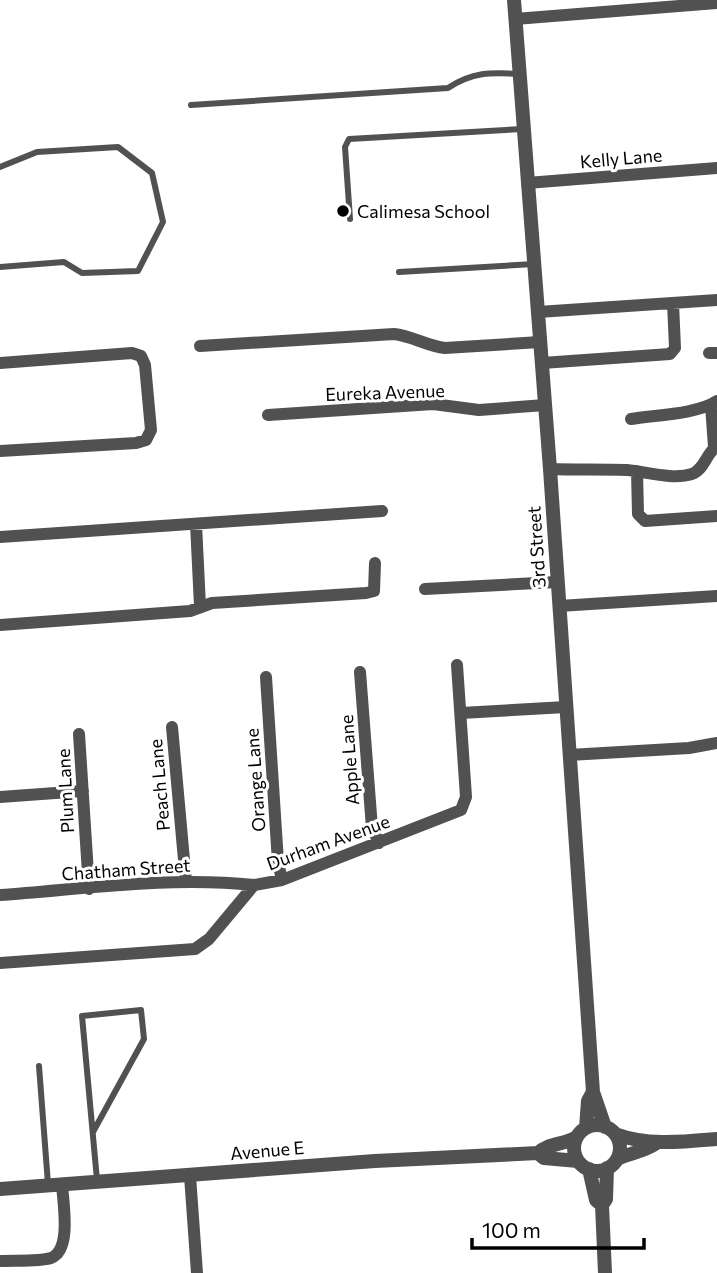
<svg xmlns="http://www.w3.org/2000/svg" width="717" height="1273" font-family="Commissioner,sans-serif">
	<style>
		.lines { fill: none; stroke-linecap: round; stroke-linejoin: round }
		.service { stroke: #515151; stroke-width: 6 }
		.minor { stroke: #515151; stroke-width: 12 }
		.tertiary { stroke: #515151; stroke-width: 14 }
		.poi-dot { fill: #000; stroke: #fff; stroke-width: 2.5 }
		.labels { text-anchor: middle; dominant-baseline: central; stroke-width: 6; stroke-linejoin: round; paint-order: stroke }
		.street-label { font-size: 18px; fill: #000; stroke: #fff }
		.poi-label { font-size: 18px; fill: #000; stroke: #fff; text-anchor: start }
	</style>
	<rect width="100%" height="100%" fill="#fff"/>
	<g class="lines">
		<path class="service" d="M191 105 448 88C472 72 491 72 519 74
			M0 167 37 152 118 147 152 173 163 222 138 271 82 273 64 262 0 267
			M350 219 345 147 349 139 522 129
			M399 272 534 264
			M39 1066 48 1184
			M93 1132 144 1039 141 1010 82 1016 97 1180"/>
		<path class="minor" d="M515 19 717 3
			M527 183 717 168
			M538 312 717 300
			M200 346 394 334C412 336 427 346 445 348L540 342
			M709 353H717
			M0 363 132 353 141 356 145 365 151 430 146 440 136 443 0 451
			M542 363 670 354 675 348 673 303
			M711 405 714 447
			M268 415 433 404 479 410 545 405
			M631 419C655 415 698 414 717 401
			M550 469C575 470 601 469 627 470 647 472 673 480 692 474 705 469 706 453 717 446
			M637 471 638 514 645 521 717 516
			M196 524 200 606
			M0 537 382 511
			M425 589 557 582
			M559 606 717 596
			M0 625 190 611 212 603 366 593 374 591 375 563
			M360 672 372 828 379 843
			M266 677 278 862 282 880
			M461 713 566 707
			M172 727 186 882
			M79 734 89 889
			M569 755 689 748 717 743
			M0 797 83 791
			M0 895C84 889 170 876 254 885
			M0 963 195 949 209 939 254 885 282 880 461 810 466 797 457 665
			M190 1176 197 1273
			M0 1261C14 1260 38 1262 51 1258 72 1250 63 1203 62 1184"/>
		<path class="tertiary" d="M514 0 550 469 593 1092 605 1127
			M574 1148a23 23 0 1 1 46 0a23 23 0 1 1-46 0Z
			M586 1128 588 1101 593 1092
			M615 1134C648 1146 682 1142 717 1139
			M538 1153 544 1158 578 1161
			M617 1159C630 1153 643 1152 655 1144
			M589 1169 596 1200 602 1205
			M0 1189 375 1161 538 1153C548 1143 564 1145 577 1137
			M605 1273 602 1205 606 1199 607 1168"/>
	</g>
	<circle class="poi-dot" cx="343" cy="211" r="7"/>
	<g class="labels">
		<g class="street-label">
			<text transform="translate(621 158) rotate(-5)">Kelly Lane</text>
			<text transform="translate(385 392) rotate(-2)">Eureka Avenue</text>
			<text transform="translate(536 547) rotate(-94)">3rd Street</text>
			<text transform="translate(349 760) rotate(-94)">Apple Lane</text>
			<text transform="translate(255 780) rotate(-94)">Orange Lane</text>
			<text transform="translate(159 785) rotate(-95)">Peach Lane</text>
			<text transform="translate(65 791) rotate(-93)">Plum Lane</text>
			<text transform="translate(328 842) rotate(-20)">Durham Avenue</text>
			<text transform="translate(126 869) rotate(-4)">Chatham Street</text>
			<text transform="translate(267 1150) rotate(-5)">Avenue E</text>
		</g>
		<g class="poi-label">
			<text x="357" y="211">Calimesa School</text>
		</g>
	</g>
	<path d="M472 1238v10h172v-10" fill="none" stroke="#000000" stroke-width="3.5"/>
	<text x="482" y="1238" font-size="21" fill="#000000" stroke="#ffffff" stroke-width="5" paint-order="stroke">100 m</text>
</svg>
